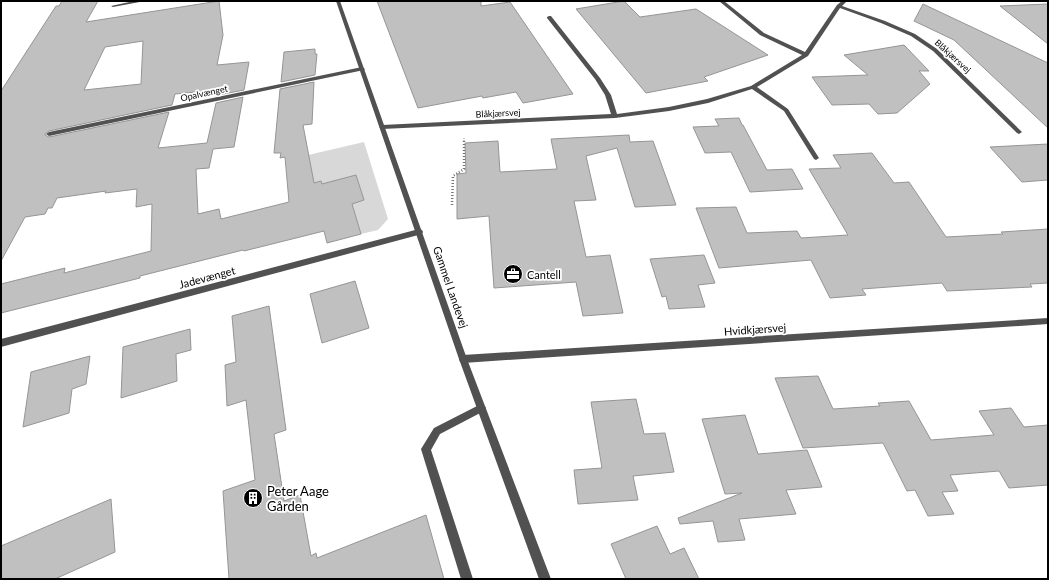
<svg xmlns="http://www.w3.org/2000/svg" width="1049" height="580" font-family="Lato,sans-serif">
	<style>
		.green { fill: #d8d8d8 }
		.building { fill: #c0c0c0; stroke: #959595; fill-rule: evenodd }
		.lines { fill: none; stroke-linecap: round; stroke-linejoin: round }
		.path-far1 { stroke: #737373; stroke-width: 1.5; stroke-dasharray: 0.5 1.5; stroke-linecap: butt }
		.path { stroke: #737373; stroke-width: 2.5; stroke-dasharray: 1 2; stroke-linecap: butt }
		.service { fill: #515151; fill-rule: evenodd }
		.minor { fill: #515151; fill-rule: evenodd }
		.tertiary { fill: #515151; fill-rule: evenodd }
		.labels { text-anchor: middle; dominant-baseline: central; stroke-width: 3.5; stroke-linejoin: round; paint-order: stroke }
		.far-street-label { font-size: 9px; fill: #000; stroke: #fff }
		.poi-label { font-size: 11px; fill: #000; stroke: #fff; text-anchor: start }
		.street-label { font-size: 11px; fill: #000; stroke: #fff }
		.near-poi-label { font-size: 13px; fill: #000; stroke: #fff; text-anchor: start }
	</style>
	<rect width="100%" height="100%" fill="#fff"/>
	<path class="green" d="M364 142 388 219 378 230 361 234 352 204 364 200 356 175 323 187 321 181 315 183 316 189 295 158Z"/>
	<path class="building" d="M62 1H98L86 22 219 1 223 35 217 65 249 62 244 90 218 95 219 90 175 94 172 105 49 131 45 134V135L49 137 169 112 158 148 207 143 216 103 243 97 234 147 213 149 209 168 196 169 198 214 219 209 221 219 289 202 285 157 280 158 281 153H274L280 89 314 82 312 124 303 125 314 183 321 181 322 184 356 175 364 200 352 204 361 234 327 243 324 231 244 251 243 250 140 276V278L1 313V284L65 268 64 273 151 251 152 204 136 207 137 189 105 193 106 191 57 198 52 208H48L45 214 25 217 1 261V91L56 6H59ZM143 41 141 84 84 90 105 47Z
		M377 1H481V6L510 2 573 94 523 103 516 92 483 98 482 96 418 108Z
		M624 1 640 17 696 9 768 55 704 77 708 81 646 93 576 9Z
		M923 4 1048 63V128L954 40 914 21Z
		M1048 4V44L1000 6Z
		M904 45 929 71H919L930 84 897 113 878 114 869 104 832 105 812 77 868 75 844 55Z
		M315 49V54H317L315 75 281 82 284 52Z
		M739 118 742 125H743L767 170 792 169 803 189 750 192 731 152 705 153 693 127 719 126 715 119Z
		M629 135 630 142 653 141 676 205 635 207 617 148 586 156 596 200 574 201 586 257 610 255 623 313 583 316 576 282 494 288 489 216 457 219V174L466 173 465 143 498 141 500 172 557 169 551 139Z
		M1048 144V180L1022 182 990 147Z
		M872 153 894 183 909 182 946 237 1003 234 1001 232 1048 229V283L1030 284 1032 287 947 291 942 283 862 289 866 295 830 298 811 260 719 268 696 208 736 207 747 233 797 231 801 238 848 235 809 169 841 168 833 155Z
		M704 255 715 283 698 285 705 307 669 309 666 296 662 297 650 259Z
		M355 281 369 328 322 343 310 294Z
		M269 306 286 430 274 434 284 501 300 495 311 556 316 553 317 558 426 515 444 579H229L223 491 255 480 246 400 227 406 225 365 236 362 232 316Z
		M190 329 191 350 176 354 177 381 121 398 123 347Z
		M90 356 86 384 72 389 69 413 23 427 31 372Z
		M818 376 833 409 880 406 878 403 909 401 931 440 994 435 979 411 1011 408 1024 427 1048 425V485L1009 488 999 471 950 475 958 491 942 492 954 514 928 516 915 490 907 491 883 443 803 448 775 378Z
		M636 399 644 434 665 433 674 472 633 476 638 500 578 504 574 470 602 468 591 402Z
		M745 415 758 454 807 450 822 487 786 490 796 514 739 519 745 540 718 542 713 521 680 524 678 518 742 493 725 494 702 419Z
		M111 499 115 552 55 579H1V546Z
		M657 526 670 554 684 548 699 579H626L611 544Z"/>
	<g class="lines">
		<path class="path-far1" d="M464 138V142"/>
		<path class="path" d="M452 205 453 176 464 169V141"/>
		<path class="service" d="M481 404 484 405 486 408 484 411 440 434 431 450 473 579H461L421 449 434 428Z"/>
		<path class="minor" d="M134 1H145L113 7 111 6Z
			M719 1H724L764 33 805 52 837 5 842 1H847L842 6 885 21 915 34 937 49 1022 132 1019 134 1017 133 933 51 911 36 881 23 840 8 808 56 757 87 788 109 819 158 816 160 814 159 784 111 752 89 708 103 669 111 615 118 382 129 379 127 382 125 611 114 605 95 595 79 547 18V17L549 16H551L600 78 611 95 617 114 669 107 707 99 751 86 802 55 760 35Z
			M362 67 365 69 364 70 49 136 46 134 49 132Z
			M419 229 422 230 423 232 422 234 1 347V339Z
			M1048 318V324L463 363 460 362 459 359 460 356 463 355Z"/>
		<path class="tertiary" d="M336 1H340L467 359 551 579H539L459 359Z"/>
	</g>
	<defs>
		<symbol id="office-disc" viewBox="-11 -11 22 22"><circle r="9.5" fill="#000" stroke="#fff"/><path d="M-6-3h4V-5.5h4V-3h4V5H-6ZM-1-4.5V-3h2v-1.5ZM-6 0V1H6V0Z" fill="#fff"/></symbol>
		<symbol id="building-disc" viewBox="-11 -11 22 22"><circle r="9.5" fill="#000" stroke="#fff"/><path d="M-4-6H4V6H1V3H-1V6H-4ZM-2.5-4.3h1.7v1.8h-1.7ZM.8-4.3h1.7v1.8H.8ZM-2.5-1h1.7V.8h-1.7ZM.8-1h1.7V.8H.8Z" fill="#fff"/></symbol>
	</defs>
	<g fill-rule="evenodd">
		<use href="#office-disc" x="502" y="263" width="22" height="22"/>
		<use href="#building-disc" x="242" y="487" width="22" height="22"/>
	</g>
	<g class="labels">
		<g class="far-street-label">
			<text transform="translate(953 56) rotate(42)">Blåkjærsvej</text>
			<text transform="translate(204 93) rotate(-12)">Opalvænget</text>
			<text transform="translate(498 113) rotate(-3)">Blåkjærsvej</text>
		</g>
		<g class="poi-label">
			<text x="527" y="274">Cantell</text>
		</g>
		<g class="street-label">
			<text transform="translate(207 277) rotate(-15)">Jadevænget</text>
			<text transform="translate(451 287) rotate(71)">Gammel Landevej</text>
			<text transform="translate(755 329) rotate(-4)">Hvidkjærsvej</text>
		</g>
		<g class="near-poi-label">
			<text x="267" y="491">Peter Aage<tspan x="267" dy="15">Gården</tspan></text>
		</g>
	</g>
	<rect width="1049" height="580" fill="none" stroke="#000000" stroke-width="4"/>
</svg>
